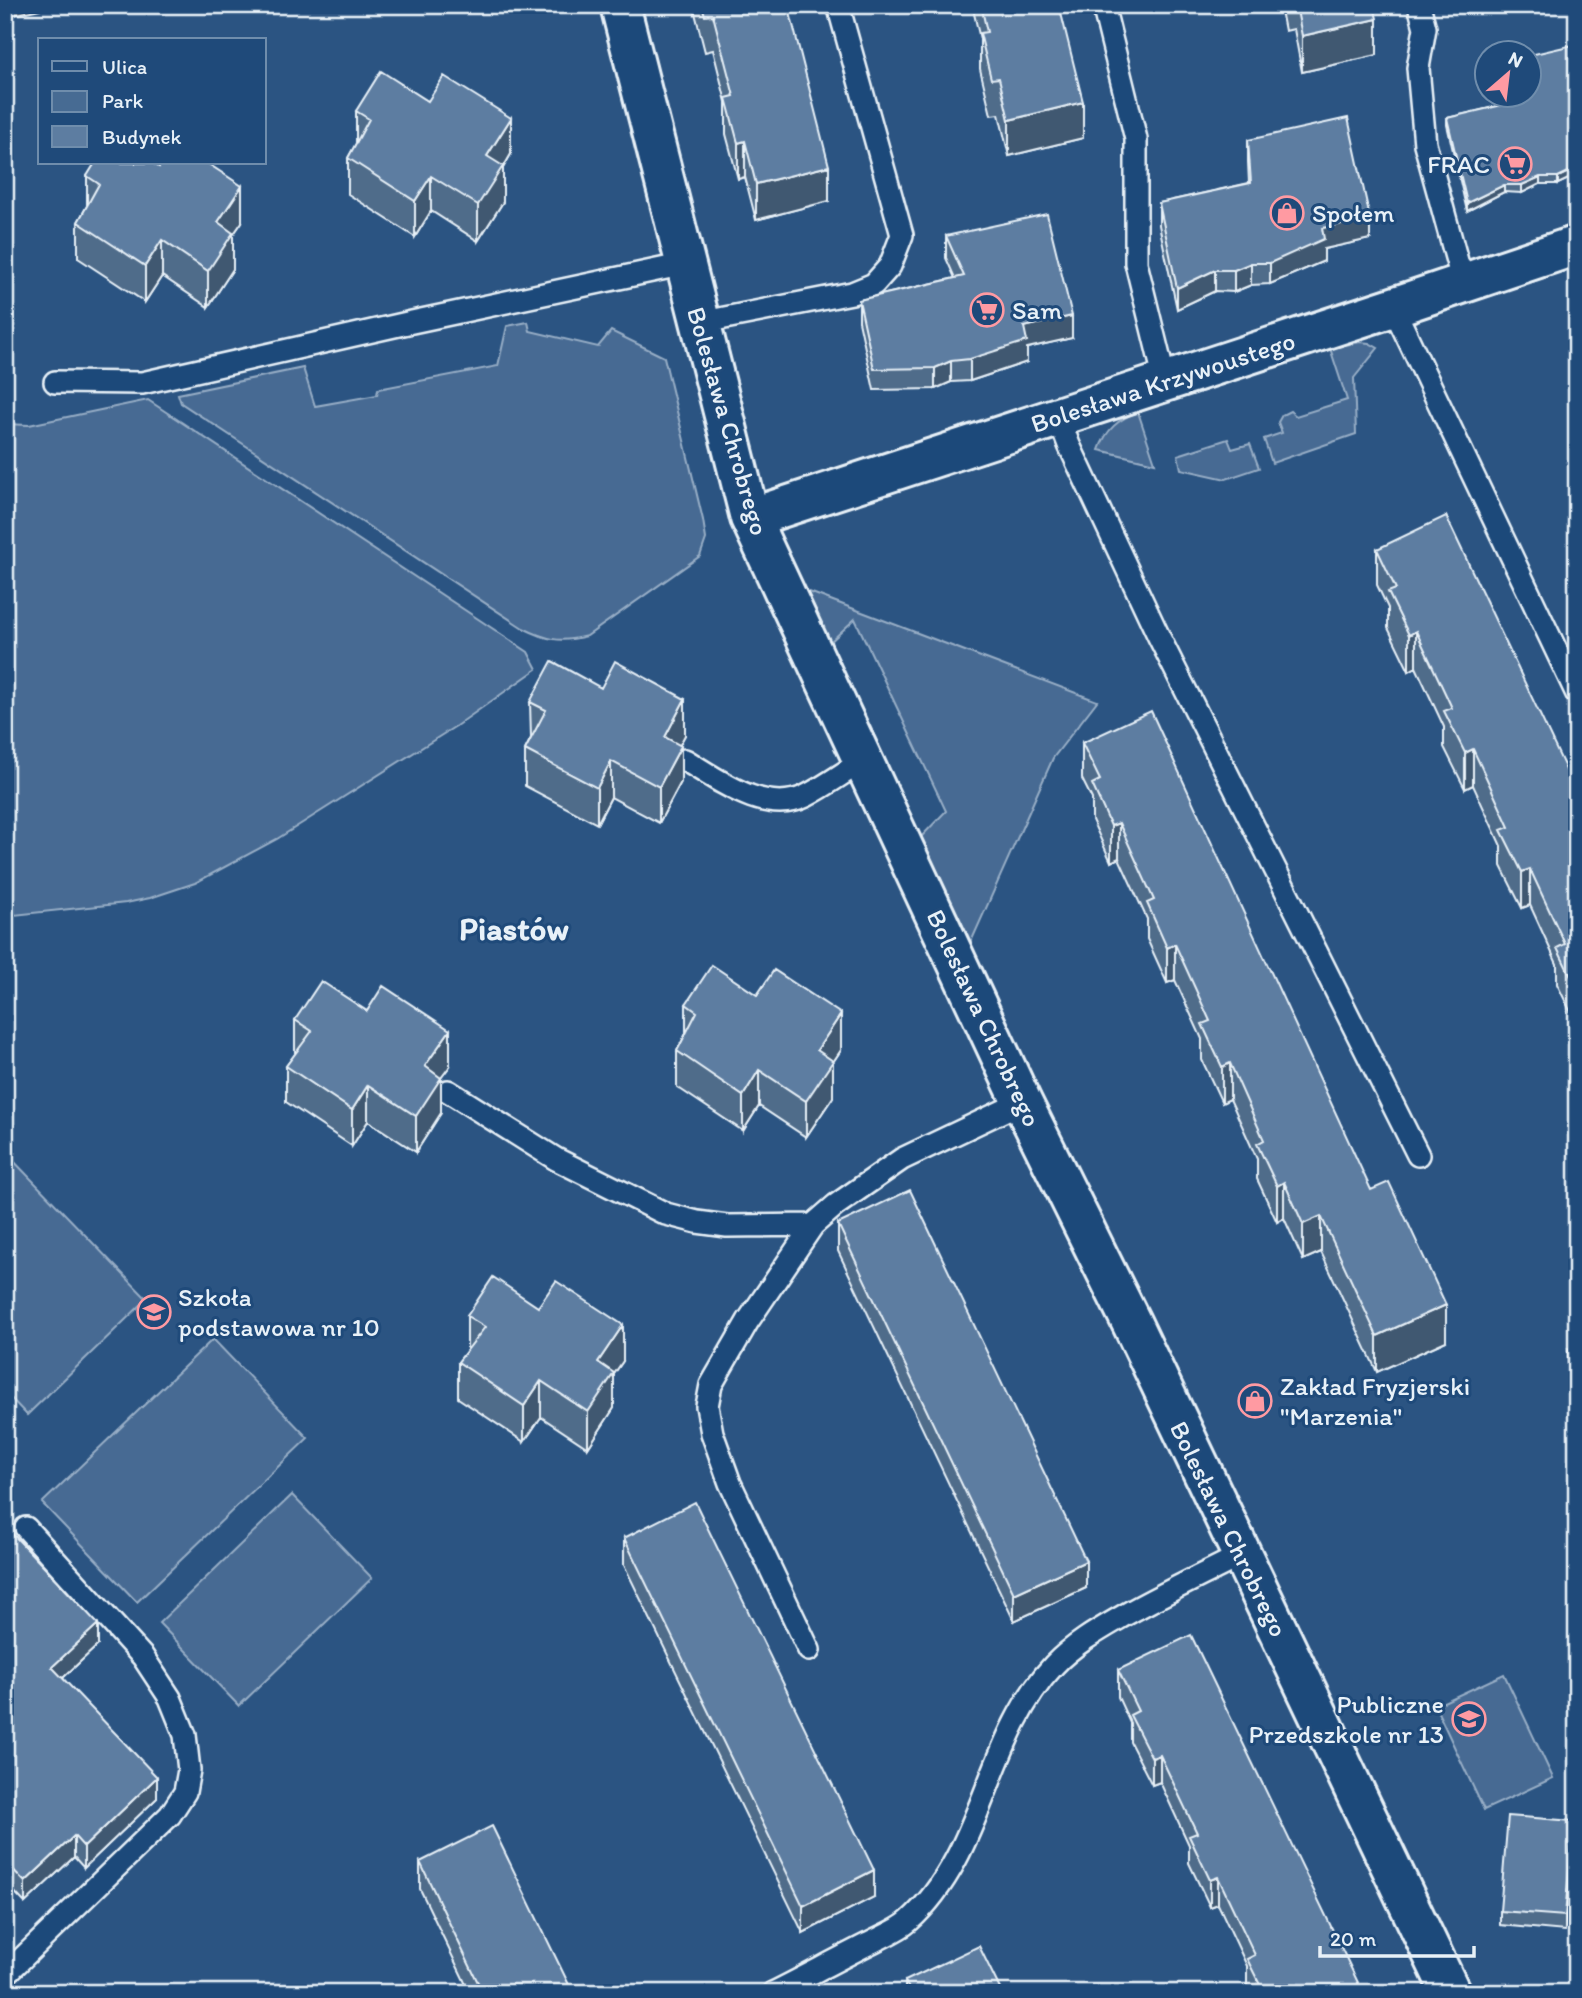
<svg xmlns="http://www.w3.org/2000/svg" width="1582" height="1998" font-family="Itim,sans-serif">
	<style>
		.green { fill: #476b93; stroke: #98aec6; stroke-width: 2 }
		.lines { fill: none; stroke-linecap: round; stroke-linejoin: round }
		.service-casing { stroke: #e8f1f8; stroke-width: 26 }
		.minor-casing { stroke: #e8f1f8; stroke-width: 44 }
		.service { stroke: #1f4a7a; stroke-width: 21 }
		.minor { stroke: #1f4a7a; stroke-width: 38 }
		.wall { fill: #506c8a; stroke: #e8f1f8; stroke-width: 2 }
		.shaded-wall { fill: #415871; stroke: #e8f1f8; stroke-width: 2 }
		.building { fill: #5d7da1; stroke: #e8f1f8; stroke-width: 2 }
		.labels { text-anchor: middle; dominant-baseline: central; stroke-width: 6; stroke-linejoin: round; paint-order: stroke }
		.poi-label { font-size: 26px; fill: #e8f1f8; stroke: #1f4a7a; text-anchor: start }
		.street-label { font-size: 26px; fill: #e8f1f8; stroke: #1f4a7a }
		.district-label { font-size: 33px; font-weight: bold; fill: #e8f1f8; stroke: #1f4a7a }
	</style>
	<rect width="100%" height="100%" fill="#2b5482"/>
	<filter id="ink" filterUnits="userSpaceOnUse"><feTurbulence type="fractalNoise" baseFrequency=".0143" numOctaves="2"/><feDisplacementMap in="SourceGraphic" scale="14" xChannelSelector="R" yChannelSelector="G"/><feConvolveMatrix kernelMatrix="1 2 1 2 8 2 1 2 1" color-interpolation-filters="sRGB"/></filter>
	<g filter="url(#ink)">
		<path class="green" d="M528 322 530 331 598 347 611 331 664 357 703 520 706 539 700 556 587 636C560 643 547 640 523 628L181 403 178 394 303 368 315 406 377 395 378 389 498 366 507 326Z
			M1360 342 1369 343 1378 348 1354 378 1356 434 1272 463 1264 439 1282 433 1278 422 1282 415 1290 411 1296 416 1347 400 1330 348Z
			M148 400 528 652 537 669 456 726 277 839 195 883 150 898 126 903 5 916V424L29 425Z
			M1138 412 1155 463 1099 450C1106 430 1118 419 1138 412Z
			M1228 439 1232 449 1250 444 1259 468 1226 479 1181 469 1178 455Z
			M804 590 1097 701 1053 758 971 942 920 838 946 811 855 619 829 643Z
			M5 1152 147 1299 27 1415 5 1392Z
			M213 1339 308 1438 137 1602 42 1503Z
			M292 1495 372 1578 239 1706 159 1623Z
			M1504 1674 1553 1778 1484 1810 1435 1706Z"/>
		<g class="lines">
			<defs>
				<path id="service" d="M1103 5 1136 139V263L1165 381
					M1419 5 1425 28 1418 68 1425 144 1463 283
					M1393 307 1577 694
					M699 323 852 293 874 284 890 266 902 235 838 5
					M55 382 142 383 412 322 685 264
					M1058 416 1069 445 1159 637 1418 1155
					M685 760C720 781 765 816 806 796 826 786 844 772 863 761
					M448 1091 556 1159 666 1214 697 1222 727 1226 813 1225
					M809 1650 730 1483 712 1433 707 1406 711 1385 748 1321 813 1225 836 1205 902 1159 1022 1102
					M5 1975 170 1815 185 1792 189 1770 185 1735 170 1698 143 1657 26 1528
					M773 1993C805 1977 836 1960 868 1944 881 1937 898 1931 909 1921 985 1853 985 1738 1054 1665 1074 1644 1099 1630 1123 1616 1162 1594 1202 1575 1242 1555"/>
				<path id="minor" d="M620 5 750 518 1022 1102 1132 1324 1451 1993
					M750 518 1393 307 1577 245"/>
			</defs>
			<use href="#service" class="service-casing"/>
			<use href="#minor" class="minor-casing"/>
			<use href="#service" class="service"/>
			<use href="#minor" class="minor"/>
		</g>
		<path class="wall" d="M693 5H788L829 201 756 220 745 177 738 179 726 134V102L713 50 705 52Z
			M972 5H1059L1083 138 1009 156 999 114 991 115 980 69V39Z
			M1280 5H1374L1377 55 1302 72 1294 29 1285 31Z
			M1577 44V175L1558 184H1540L1522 193 1504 192 1467 211 1447 125V118L1499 106 1494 94H1530Z
			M1488 64V80L1484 73V65Z
			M356 111 511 154 503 168V202L478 241 431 211 415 237 348 194V158L356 144Z
			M1248 140 1370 239 1324 249V261L1270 284 1251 285 1234 292 1215 291 1177 309 1159 225V203L1249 183 1248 162Z
			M87 176 242 222 233 235V269L208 307 162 276 145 302 78 258V222L87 206Z
			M946 236 1072 338 1027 348V362L970 381 951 382 935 389 874 390 859 321V300L955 278 946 258Z
			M1377 549 1577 793V1025L1557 984V964L1530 905 1522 908 1501 866V846L1473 785 1465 789 1444 747V727L1416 667 1409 671 1388 628V608L1377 585Z
			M530 702 685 735 679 745 681 782 659 823 611 797 597 824 525 786V750L531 738Z
			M1082 743 1371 1190 1446 1341 1377 1372 1321 1252 1303 1260 1284 1218 1277 1222 1257 1179V1159L1230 1099 1222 1103 1202 1060V1039L1175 980 1167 983 1147 939V919L1119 858 1111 862 1092 820V799L1082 779Z
			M686 1004 841 1050 833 1062V1097L806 1137 759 1106 743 1131 677 1087V1051L686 1034Z
			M295 1020 450 1066 441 1078V1113L416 1152 368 1121 352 1146 286 1102V1066L295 1054Z
			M838 1224 1086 1588 1014 1621 838 1251Z
			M538 1307 623 1361 614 1374V1408L588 1448 541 1417 524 1442 458 1398V1362L467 1350V1316Z
			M1577 1344V1389L1568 1370V1349Z
			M5 1526 98 1645 63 1678 157 1798 84 1868 74 1857 25 1903 5 1882Z
			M624 1538 874 1897 803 1933 624 1565Z
			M1118 1670 1363 1993H1251L1247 1986V1966L1218 1904 1210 1907 1189 1863V1845L1160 1782 1152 1785 1130 1742V1723L1118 1697Z
			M1573 1836 1565 1931 1500 1925V1911Z
			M420 1862 573 1993H470L420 1889Z
			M905 1981 1002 1993H905Z"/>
		<path class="shaded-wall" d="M5 5H57L5 17Z
			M1377 19V55L1302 72V36Z
			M1083 102V138L1009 156V120Z
			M511 118V154L503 168V202L478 241V205L487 156Z
			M745 141V177L738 179V143Z
			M829 166V201L756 220V184Z
			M1577 168V175L1558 184V177Z
			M431 176V211L415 237V201Z
			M1540 177V184L1522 193V185Z
			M1504 185V192L1467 211V203Z
			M242 186V222L233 235V269L208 307V271L218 222Z
			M1370 218V239L1324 249V261L1270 284V263L1322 228Z
			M162 240V276L145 302V266Z
			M1251 263V285L1234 292V270Z
			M1215 270V291L1177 309V288Z
			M1072 316V338L1027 348V362L970 381V359L1024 327Z
			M951 361V382L935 389V368Z
			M1416 631V667L1409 671V635Z
			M685 699V735L665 773V737Z
			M681 746V782L659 823V787Z
			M1473 749V785L1465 789V753Z
			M611 761V797L597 824V788Z
			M1119 823V858L1111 862V826Z
			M1530 869V905L1522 908V872Z
			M1175 944V980L1167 983V948Z
			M841 1014V1050L833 1062V1097L806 1137V1101L817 1050Z
			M450 1030V1066L441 1078V1113L416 1152V1116L425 1066Z
			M1230 1063V1099L1222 1103V1067Z
			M759 1070V1106L743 1131V1096Z
			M368 1085V1121L352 1146V1110Z
			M1284 1182V1218L1277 1222V1186Z
			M1321 1216V1252L1303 1260V1224Z
			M1446 1305V1341L1377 1372V1336Z
			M623 1325V1361L614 1374V1408L588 1448V1412L598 1362Z
			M541 1381V1417L524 1442V1406Z
			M1086 1561V1588L1014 1621V1594Z
			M98 1624V1645L52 1688V1667Z
			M1160 1755V1782L1152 1785V1758Z
			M157 1777V1798L84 1868V1847Z
			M1573 1821V1836L1565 1931V1916Z
			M74 1836V1857L25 1903V1882Z
			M874 1870V1897L803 1933V1906Z
			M1218 1877V1904L1210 1907V1880Z"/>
		<path class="building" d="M702 5H788L829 166 756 184 745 141 738 143 726 98 734 96 713 15 705 16Z
			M981 5H1059L1083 102 1009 120 999 78 991 79 980 33 987 32Z
			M1296 5H1374L1377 19 1302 36Z
			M1577 44V168L1558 177H1540L1522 185H1504L1467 203 1447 118 1502 105 1498 94H1530V55Z
			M381 71 428 101 444 76 511 118 487 156 503 166 478 205 431 176 415 201 348 158 369 119 356 111Z
			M1348 118 1370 218 1322 228 1324 239 1270 263H1251L1234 270H1215L1177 288 1159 203 1251 183 1248 140Z
			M95 163H152L159 167 161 163H207L242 186 218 222 233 233 208 271 162 240 145 266 78 222 99 184 87 176Z
			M1047 214 1072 316 1024 327 1027 341 970 359 951 361 935 368 874 369 859 300 964 276 946 236Z
			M1446 516 1577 793V989L1557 948 1565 944 1530 869 1522 872 1501 830 1509 827 1473 749 1465 753 1444 711 1452 708 1416 631 1409 635 1388 592 1396 589 1377 549Z
			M552 661 601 688 615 661 685 699 665 737 681 746 659 787 611 761 597 788 525 750 546 710 530 702Z
			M1151 711 1371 1190 1389 1182 1446 1305 1377 1336 1321 1216 1303 1224 1284 1182 1277 1186 1257 1144 1264 1140 1230 1063 1222 1067 1202 1024 1210 1021 1175 944 1167 948 1147 903 1154 900 1119 823 1111 826 1092 784 1100 780 1082 743Z
			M712 965 757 995 774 970 841 1014 817 1050 833 1061 806 1101 759 1070 743 1096 677 1051 697 1012 686 1004Z
			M321 981 367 1011 383 986 450 1030 425 1066 441 1078 416 1116 368 1085 352 1110 286 1066 312 1031 295 1020Z
			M910 1190 1086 1561 1014 1594 838 1224Z
			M493 1277 538 1307 556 1281 623 1325 598 1362 614 1373 588 1412 541 1381 524 1406 458 1362 485 1327 467 1316Z
			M1577 1344V1368L1568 1349Z
			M695 1502 874 1870 803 1906 624 1538Z
			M5 1526 98 1624 52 1667 157 1777 84 1847 74 1836 25 1882 5 1861Z
			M1191 1635 1363 1993H1264L1247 1959 1255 1955 1218 1877 1210 1880 1189 1836 1197 1833 1160 1755 1152 1758 1130 1715 1138 1711 1118 1670Z
			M1508 1816 1573 1821 1565 1916 1500 1911Z
			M492 1826 573 1993H483L420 1862Z
			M979 1946 1002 1993H911L905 1981Z"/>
	</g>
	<defs>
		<symbol id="supermarket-ring" viewBox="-11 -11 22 22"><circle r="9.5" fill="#1f4a7a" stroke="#ff9aa2" stroke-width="1.5"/><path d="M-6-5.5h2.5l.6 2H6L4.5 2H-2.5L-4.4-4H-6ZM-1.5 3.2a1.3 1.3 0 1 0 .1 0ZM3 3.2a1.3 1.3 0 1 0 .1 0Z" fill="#ff9aa2"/></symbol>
		<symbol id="shop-ring" viewBox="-11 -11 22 22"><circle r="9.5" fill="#1f4a7a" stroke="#ff9aa2" stroke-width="1.5"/><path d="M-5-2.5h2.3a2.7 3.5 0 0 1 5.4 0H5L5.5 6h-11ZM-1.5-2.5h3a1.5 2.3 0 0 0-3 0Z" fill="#ff9aa2"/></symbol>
		<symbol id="school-ring" viewBox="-11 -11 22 22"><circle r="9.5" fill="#1f4a7a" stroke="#ff9aa2" stroke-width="1.5"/><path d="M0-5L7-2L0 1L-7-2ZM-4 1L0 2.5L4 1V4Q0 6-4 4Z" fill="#ff9aa2"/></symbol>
	</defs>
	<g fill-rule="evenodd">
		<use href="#supermarket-ring" x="1496" y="145" width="38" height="38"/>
		<use href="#shop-ring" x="1268" y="194" width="38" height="38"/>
		<use href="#supermarket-ring" x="968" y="291" width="38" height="38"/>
		<use href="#school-ring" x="135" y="1293" width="38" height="38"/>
		<use href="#shop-ring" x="1236" y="1382" width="38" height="38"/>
		<use href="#school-ring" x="1450" y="1700" width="38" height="38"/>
	</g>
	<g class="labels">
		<g class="poi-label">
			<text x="1490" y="164" text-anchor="end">FRAC</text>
			<text x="1312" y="213">Społem</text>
			<text x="1012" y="310">Sam</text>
			<text x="178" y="1297">Szkoła<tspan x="178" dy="30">podstawowa nr 10</tspan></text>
			<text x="1280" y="1386">Zakład Fryzjerski<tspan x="1280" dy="30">"Marzenia"</tspan></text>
			<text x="1444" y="1704" text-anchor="end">Publiczne<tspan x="1444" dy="30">Przedszkole nr 13</tspan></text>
		</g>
		<g class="street-label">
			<text transform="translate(1163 382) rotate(-18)">Bolesława Krzywoustego</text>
			<text transform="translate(728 421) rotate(74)">Bolesława Chrobrego</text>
			<text transform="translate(984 1018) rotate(65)">Bolesława Chrobrego</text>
			<text transform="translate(1229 1529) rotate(64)">Bolesława Chrobrego</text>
		</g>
		<g class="district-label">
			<text x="514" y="928">Piastów</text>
		</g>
	</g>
	<rect width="1582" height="1998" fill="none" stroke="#1f4a7a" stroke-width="28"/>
	<rect x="14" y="14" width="1554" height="1970" fill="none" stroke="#e8f1f8" stroke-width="2.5" filter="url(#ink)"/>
	<rect x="38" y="38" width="228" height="126" fill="#1f4a7a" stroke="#6f8dac" stroke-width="2"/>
	<rect x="52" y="61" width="35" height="10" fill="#1f4a7a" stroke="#6f8dac" stroke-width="2"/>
	<text x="102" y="74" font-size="21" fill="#e8f1f8">Ulica</text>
	<rect x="52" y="91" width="35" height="21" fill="#476b93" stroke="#6f8dac" stroke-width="2"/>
	<text x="102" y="108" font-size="21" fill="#e8f1f8">Park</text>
	<rect x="52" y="126" width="35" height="21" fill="#5d7da1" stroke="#6f8dac" stroke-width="2"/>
	<text x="102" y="144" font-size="21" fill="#e8f1f8">Budynek</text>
	<g transform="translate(1508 74) rotate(28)"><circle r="33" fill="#1f4a7a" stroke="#6f8dac" stroke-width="2"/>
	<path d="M0-5L12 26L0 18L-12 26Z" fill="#ff9aa2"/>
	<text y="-10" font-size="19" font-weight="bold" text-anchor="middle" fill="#e8f1f8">N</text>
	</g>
	<path d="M1320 1946v10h154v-10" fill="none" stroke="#e8f1f8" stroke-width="3.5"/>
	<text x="1330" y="1946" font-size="21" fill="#e8f1f8" stroke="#1f4a7a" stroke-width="5" paint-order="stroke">20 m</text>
</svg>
